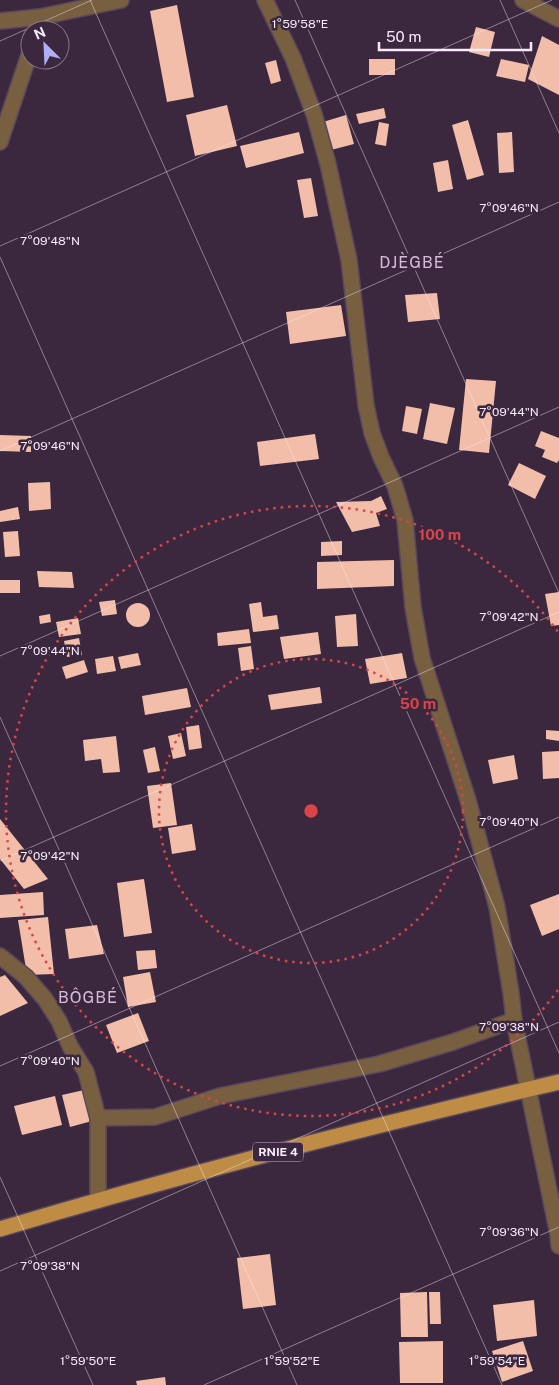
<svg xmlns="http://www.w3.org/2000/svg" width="559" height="1385" font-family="'Public Sans',sans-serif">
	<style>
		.building { fill: #f2bea9 }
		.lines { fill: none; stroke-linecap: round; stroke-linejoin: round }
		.street-casing { stroke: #59475c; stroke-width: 18 }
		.primary-casing { stroke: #59475c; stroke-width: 18 }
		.street { stroke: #785f3f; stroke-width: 15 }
		.primary { stroke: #be8c45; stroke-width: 15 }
		.ticks { fill: none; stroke: #f7ebf9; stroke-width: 1; stroke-opacity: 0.45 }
		.ring { fill: none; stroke: #db4547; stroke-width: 2.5; stroke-dasharray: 2.5 5 }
		.labels { text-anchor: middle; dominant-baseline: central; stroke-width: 5; stroke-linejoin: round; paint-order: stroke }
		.shield { fill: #3b283e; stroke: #bfb0c1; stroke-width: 1 }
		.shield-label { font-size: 12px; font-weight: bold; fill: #f7ebf9 }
		.quarter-label { font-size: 16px; letter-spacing: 1px; fill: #d5bdd8; stroke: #3b283e }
		.ticks-label { font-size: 12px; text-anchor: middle; fill: #f7ebf9; stroke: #3b283e; stroke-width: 5; stroke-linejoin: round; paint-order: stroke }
		.centre { fill: #db4547; stroke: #3b283e; stroke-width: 2.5 }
		.ring-label { font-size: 15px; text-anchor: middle; font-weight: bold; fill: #db4547; stroke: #3b283e; stroke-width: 5; stroke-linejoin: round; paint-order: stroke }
	</style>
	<rect width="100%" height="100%" fill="#3b283e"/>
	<path class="building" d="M177 5 194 97 167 102 150 11Z
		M476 27 495 32 489 57 469 52Z
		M542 36 559 45V95L528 79Z
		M369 59H395V75H369Z
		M501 59 529 65 525 82 496 76Z
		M276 60 281 81 271 84 265 63Z
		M227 105 237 146 195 156 186 115Z
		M384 108 386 118 359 124 356 114Z
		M346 115 354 144 331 150 323 122Z
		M468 120 484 175 467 180 452 125Z
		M379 122 389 124 386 146 375 144Z
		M299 132 304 153 246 168 240 146Z
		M512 132 514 172 499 173 497 133Z
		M448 160 453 189 438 192 433 163Z
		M311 178 318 216 304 218 297 180Z
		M437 293 440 319 408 322 405 295Z
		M341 305 346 336 290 344 286 312Z
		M466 379 496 381 489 453 459 450Z
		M430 403 455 408 447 444 423 439Z
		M406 406 422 409 417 434 402 431Z
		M541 431 559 438V460L557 463 542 457 545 450 535 446Z
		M315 434 319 459 260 466 257 442Z
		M0 435 31 436V452L0 451Z
		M519 463 546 476 535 499 508 485Z
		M50 482 51 509 29 511 28 483Z
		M381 496 387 509 376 513 380 526 352 532 336 502 371 501Z
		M18 507 20 519 0 522V511Z
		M18 531 20 556 5 557 3 532Z
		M342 541V555L321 556V542Z
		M394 560V586L317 589V562Z
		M37 571 72 572 74 588 39 587Z
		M0 580H20V593H0Z
		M559 592V625L551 626 545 594Z
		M115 600 117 614 102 616 99 602Z
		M261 602 263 617 277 615 279 629 253 632 249 604Z
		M126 615a12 12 0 1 1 24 0a12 12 0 1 1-24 0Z
		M50 614 51 622 40 624 39 616Z
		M356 614 358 646 337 647 335 616Z
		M78 618 81 634 59 637 56 622Z
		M249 629 251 643 218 646 217 633Z
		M318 632 321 654 284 659 280 637Z
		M79 638 82 655 67 657 64 641Z
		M251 646 254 669 241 671 238 648Z
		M138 653 141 665 121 669 118 657Z
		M402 653 407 678 370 684 365 659Z
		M113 656 116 671 97 674 95 659Z
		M84 660 88 672 66 679 62 667Z
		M320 687 322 703 271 710 268 695Z
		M187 688 191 707 145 715 142 696Z
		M199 725 202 748 189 750 186 727Z
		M546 730 559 731V741L546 739Z
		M181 733 186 756 173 759 168 736Z
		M116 736 120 772 103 773 101 759 85 761 83 740Z
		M155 747 160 771 148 773 143 750Z
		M559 751V778L543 779 542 752Z
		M514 755 518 779 493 784 488 760Z
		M171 783 177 825 153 828 147 786Z
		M0 819 48 879 24 889 0 859Z
		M192 824 196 850 172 854 168 828Z
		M144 879 152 933 124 937 117 883Z
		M43 892 44 915 0 918V895Z
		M559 894V929L542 936 530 905Z
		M48 917 54 974 27 975 18 920Z
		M97 925 104 954 69 959 65 929Z
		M155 950 157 968 138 970 136 951Z
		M150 972 156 1002 128 1007 123 977Z
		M5 975 28 1003 0 1016V977Z
		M138 1013 149 1041 117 1053 106 1025Z
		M84 1090 92 1121 70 1127 62 1095Z
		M55 1096 62 1125 22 1135 14 1106Z
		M270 1254 276 1305 243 1309 237 1258Z
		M427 1292 428 1337H401L400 1293Z
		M429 1292H440L441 1324H430Z
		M534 1300 537 1336 497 1341 493 1305Z
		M443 1341V1383H400L399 1342Z
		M523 1341 533 1371 502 1382 492 1351Z
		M165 1377 166 1385H137L136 1381Z"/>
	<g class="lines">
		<defs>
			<path id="street" d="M265 0 293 58 314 114 328 164 349 260 366 405 372 433 381 457 395 486 405 520 413 607 422 658 468 800 497 907 511 993 514 1020 558 1234 559 1246
				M523 0 559 19
				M0 21 40 17 121 0
				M0 142 30 52
				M0 956 26 977 45 999 59 1021 70 1046 86 1072 98 1118V1200
				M98 1118 155 1117 220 1096 379 1064 453 1042 514 1020"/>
			<path id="primary" d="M0 1229C184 1174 371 1126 559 1082"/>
		</defs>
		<use href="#street" class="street-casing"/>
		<use href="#primary" class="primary-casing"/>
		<use href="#street" class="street"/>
		<use href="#primary" class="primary"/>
	</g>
	<path class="ticks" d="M90 0 559 1053M295 0 559 593M500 0 559 133M0 41 92 0M0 246 552 0M0 257 502 1385M0 451 559 202M0 656 559 407M0 717 297 1385M0 861 559 612M0 1066 559 817M0 1177 93 1385M0 1271 559 1022M204 1385 559 1227"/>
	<g class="ring">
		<circle cx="311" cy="811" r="152"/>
		<path d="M558 990A305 305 0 1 1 558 632"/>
	</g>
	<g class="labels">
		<rect class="shield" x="253" y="1142.5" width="50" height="19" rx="4"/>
		<g class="shield-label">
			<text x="278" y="1152">RNIE 4</text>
		</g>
		<g class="quarter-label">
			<text x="412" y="262">DJÈGBÉ</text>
			<text x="88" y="997">BÔGBÉ</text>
		</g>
	</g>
	<g class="ticks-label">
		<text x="300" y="28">1°59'58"E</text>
		<text x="509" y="212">7°09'46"N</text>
		<text x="50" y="245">7°09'48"N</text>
		<text x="509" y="416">7°09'44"N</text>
		<text x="50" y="450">7°09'46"N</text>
		<text x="509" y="621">7°09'42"N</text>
		<text x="50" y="655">7°09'44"N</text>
		<text x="509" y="826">7°09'40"N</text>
		<text x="50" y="860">7°09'42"N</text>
		<text x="509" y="1031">7°09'38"N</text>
		<text x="50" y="1065">7°09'40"N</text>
		<text x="509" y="1236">7°09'36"N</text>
		<text x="50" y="1270">7°09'38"N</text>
		<text x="88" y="1365">1°59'50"E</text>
		<text x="292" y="1365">1°59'52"E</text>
		<text x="497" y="1365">1°59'54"E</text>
	</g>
	<circle cx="311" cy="811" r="8" class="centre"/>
	<g class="ring-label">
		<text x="440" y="540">100 m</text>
		<text x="418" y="709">50 m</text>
	</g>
	<g transform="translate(45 45) rotate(336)"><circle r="24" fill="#3b283e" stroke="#867689"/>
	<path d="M0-4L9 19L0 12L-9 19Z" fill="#b0aefa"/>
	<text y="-8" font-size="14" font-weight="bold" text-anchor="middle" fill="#f7ebf9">N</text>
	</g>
	<path d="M379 42v8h152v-8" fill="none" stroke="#f7ebf9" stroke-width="2.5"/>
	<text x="386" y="42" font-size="15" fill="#f7ebf9" stroke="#3b283e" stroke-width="4" paint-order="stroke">50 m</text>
</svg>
